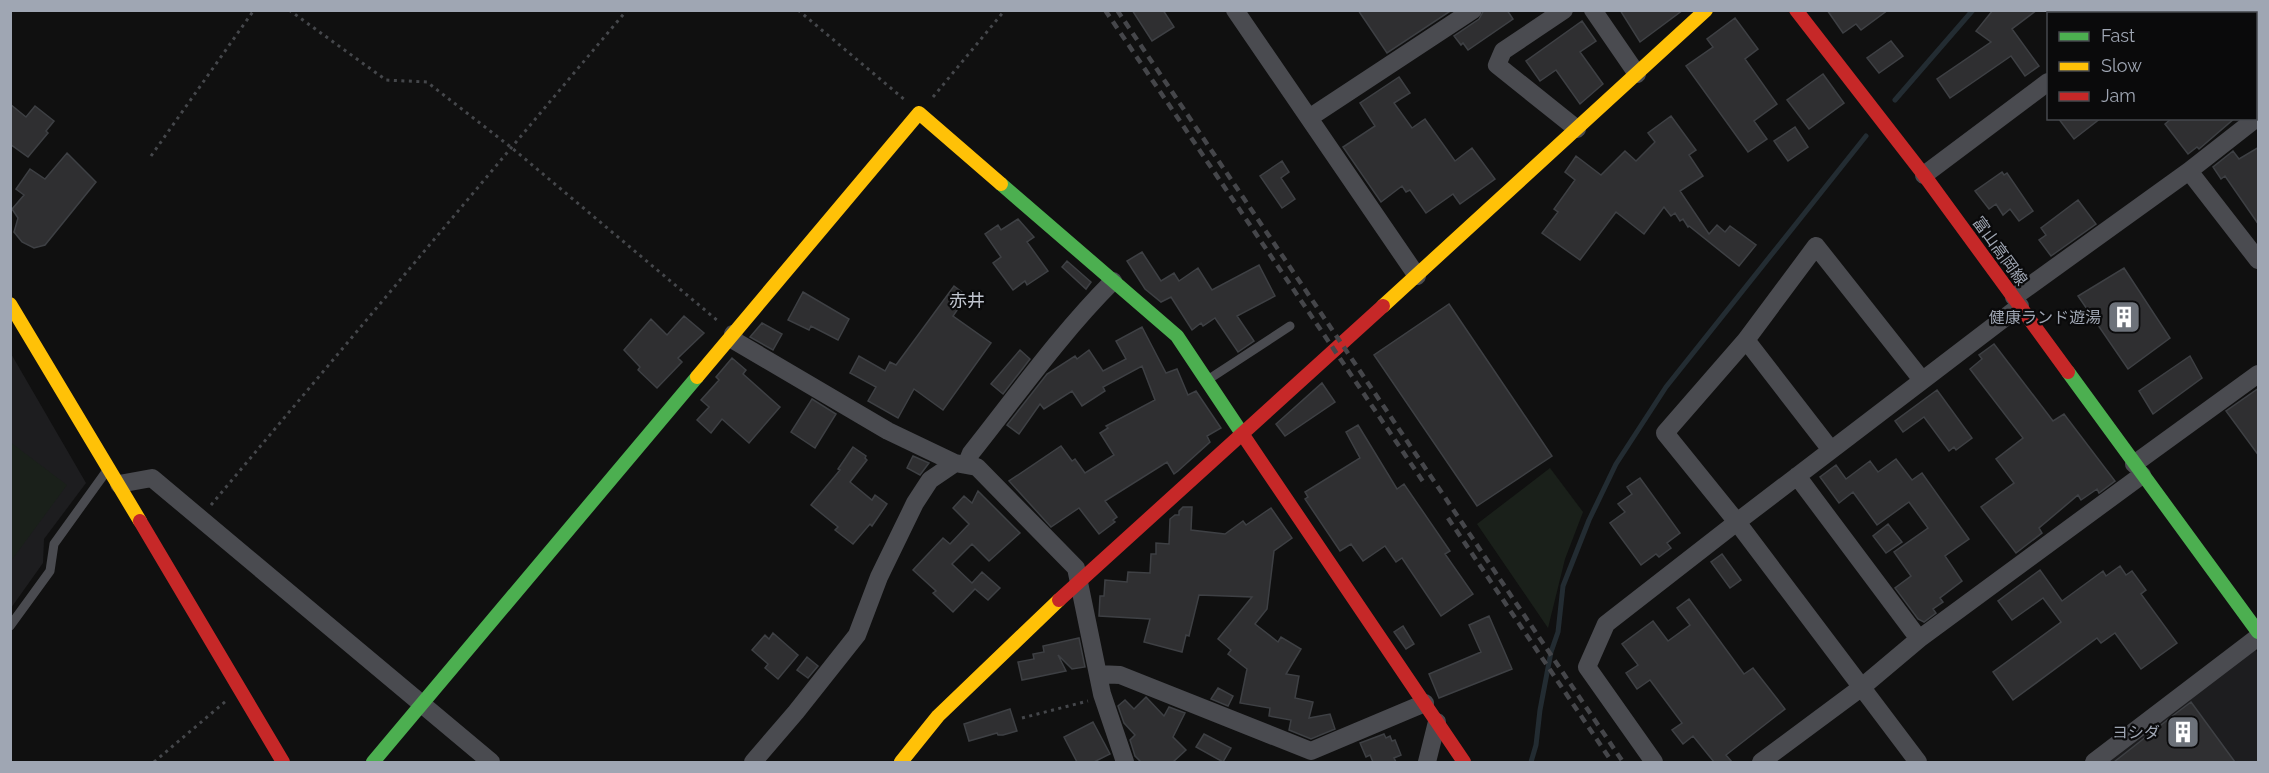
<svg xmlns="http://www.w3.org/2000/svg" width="2269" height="773" font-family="Raleway,'Noto Sans JP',sans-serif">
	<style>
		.built { fill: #1d1d1f }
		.green { fill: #1a201a }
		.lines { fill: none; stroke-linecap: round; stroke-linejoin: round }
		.stream { stroke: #232c32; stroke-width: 5 }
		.building { fill: #2f2f31; stroke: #3e4044; stroke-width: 1.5 }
		.path { stroke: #45474b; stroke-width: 3; stroke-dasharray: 3 4.5; stroke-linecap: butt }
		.lane { stroke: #4a4b50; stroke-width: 9 }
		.street { stroke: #4a4b50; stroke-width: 18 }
		.fast { stroke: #4caf50; stroke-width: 14 }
		.slow { stroke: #ffc107; stroke-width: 14 }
		.jam { stroke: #c62828; stroke-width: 14 }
		.rail { stroke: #45464a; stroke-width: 4.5; stroke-dasharray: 8 6; stroke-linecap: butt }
		.labels { text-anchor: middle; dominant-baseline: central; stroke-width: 4.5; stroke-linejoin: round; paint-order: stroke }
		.street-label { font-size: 16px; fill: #9fa6b3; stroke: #0a0a0b }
		.poi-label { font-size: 16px; fill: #9fa6b3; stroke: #0a0a0b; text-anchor: end }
		.neighbourhood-label { font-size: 18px; fill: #c0c5cf; stroke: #0a0a0b }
	</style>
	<rect width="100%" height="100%" fill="#101010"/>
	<path class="built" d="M10 352 86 483 44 539 43 563 11 608Z
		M2254 647 2258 654V762H2102Z"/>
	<path class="green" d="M10 442 67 485 11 561H10Z
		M1550 468 1583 512 1565 559 1548 628 1477 524Z"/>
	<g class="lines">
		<path class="stream" d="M1895 100 1973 10
			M1531 762 1536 745 1540 710 1551 652 1558 632 1563 586 1589 520 1616 464 1666 387 1866 136"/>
	</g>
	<path class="building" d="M1132 10H1163L1174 27 1152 41Z
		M1358 10H1452L1387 53Z
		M1484 10H1507L1513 19 1468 50 1463 43 1461 45 1454 36 1479 19Z
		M1620 10H1683L1640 42Z
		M1827 10H1888L1861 30 1856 24 1843 33Z
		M1993 10H2037L2012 29 2039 66 2025 76 2011 56 1950 98 1937 79 1991 42 1976 31Z
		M1735 18 1758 49 1745 59 1777 104 1754 121 1767 139 1748 152 1686 66 1713 47 1707 39Z
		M1582 21 1596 41 1580 52 1603 84 1580 104 1556 70 1540 81 1526 61Z
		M1891 41 1903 56 1879 73 1867 58Z
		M1823 74 1844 103 1809 129 1787 100Z
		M1399 77 1410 93 1394 103 1412 128 1425 119 1455 161 1472 148 1495 179 1460 204 1453 194 1426 213 1410 190 1406 192 1402 186 1381 202 1343 147 1375 126 1360 103Z
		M10 104 26 117 35 106 54 121 46 131 48 133 28 157 10 144Z
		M1671 116 1696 150 1689 155 1703 176 1680 191 1709 234 1717 225 1725 232 1730 226 1756 245 1739 266 1689 226 1688 227 1683 219 1680 221 1675 213 1671 216 1664 207 1644 234 1616 212 1580 260 1542 233 1558 212 1554 209 1575 180 1565 172 1576 156 1601 175 1625 151 1636 161 1655 142 1648 133Z
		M2058 118H2101L2074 139Z
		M2172 118H2235L2199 149 2197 147 2188 154 2165 124Z
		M1795 127 1808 147 1788 161 1774 141Z
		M2259 147V225L2225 176 2221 179 2213 167 2233 151 2239 159Z
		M67 153 96 182 45 245 34 248 22 242 14 232 18 218 12 209 24 195 16 189 30 169 45 179Z
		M1282 161 1289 172 1281 178 1295 199 1282 208 1260 176Z
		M2002 172 2004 175 2007 173 2033 211 2019 221 2010 209 2003 215 1996 204 1989 209 1975 191Z
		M2078 200 2096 224 2051 256 2039 240 2046 235 2041 228Z
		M1018 219 1034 237 1027 242 1048 271 1027 285 1025 281 1013 290 993 263 1001 257 985 234 998 225 1001 230Z
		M1142 252 1161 281 1174 273 1179 281 1198 268 1212 290 1259 265 1275 296 1237 316 1254 341 1238 352 1215 318 1203 326 1201 323 1192 330 1171 297 1161 302 1145 289 1127 261Z
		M1067 261 1091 282 1086 289 1062 267Z
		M2124 268 2170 338 2128 369 2078 296Z
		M954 286 967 296 953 316 991 343 943 410 914 389 898 418 868 401 876 387 850 373 859 356 885 371 890 362 896 365Z
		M803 292 849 319 838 340 811 326 809 330 788 320Z
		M1449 304 1552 456 1477 506 1374 355Z
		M684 316 704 333 678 358 682 362 657 388 638 370 640 367 624 350 651 319 667 335Z
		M762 323 782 334 773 350 750 337Z
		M1142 327 1166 373 1177 369 1188 395 1196 391 1221 428 1207 436 1210 442 1178 471 1174 474 1167 462 1105 501 1117 517 1113 520 1115 522 1099 534 1079 508 1051 527 1009 481 1061 446 1072 461 1075 459 1085 473 1114 455 1100 433 1108 428 1106 426 1155 400 1142 366 1103 387 1105 391 1082 406 1072 391 1044 409 1040 404 1019 434 1007 425 1047 374 1075 356 1077 359 1089 350 1103 371 1126 359 1116 341Z
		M1994 344 2053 421 2064 414 2115 481 2099 493 2097 489 2081 500 2078 495 2039 528 2042 533 2016 553 1981 507 2014 483 1996 459 2023 438 1970 369 1982 359 1979 355Z
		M1020 350 1030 359 1003 394 991 384Z
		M2190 356 2202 378 2153 414 2139 391Z
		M732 358 746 370 743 374 780 407 749 443 722 419 711 433 697 420 709 407 701 400 719 380 716 377Z
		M1322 383 1335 402 1285 436 1276 424Z
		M2259 388V456L2226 411Z
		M1937 390 1972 438 1956 450 1954 447 1949 451 1924 417 1903 432 1895 421Z
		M812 399 836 414 815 448 791 432Z
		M1358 425 1397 489 1404 484 1450 551 1445 554 1473 594 1441 616 1402 558 1396 562 1385 546 1363 561 1351 544 1340 551 1305 499 1308 497 1305 492 1360 458 1346 432Z
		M853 447 866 456 865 458 867 460 850 482 872 500 875 495 887 504 872 526 870 524 853 544 835 530 838 527 811 505 840 470 838 469Z
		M913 456 929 463 920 475 907 468Z
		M1896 459 1912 480 1922 473 1969 539 1945 556 1962 581 1940 598 1943 602 1933 609 1936 613 1924 622 1918 619 1895 588 1911 576 1894 552 1928 528 1909 502 1877 525 1853 492 1839 503 1820 477 1836 465 1846 479 1870 461 1878 472Z
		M1640 478 1680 533 1667 543 1671 548 1659 557 1656 554 1641 565 1610 523 1625 512 1618 504 1632 494 1627 487Z
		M978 491 1020 533 989 561 972 544 952 564 972 583 982 572 1000 588 988 600 975 589 953 612 933 593 936 591 913 570 943 538 950 544 969 524 953 508 964 496 972 503Z
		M1183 507H1192L1191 530 1225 534 1243 521 1246 525 1271 508 1292 538 1274 551 1267 609 1255 624 1278 642 1281 637 1301 649 1286 674 1299 676 1295 698 1313 702 1309 718 1330 714 1335 729 1311 739 1289 730 1291 720 1269 716 1270 708 1240 703 1247 669 1228 654 1231 650 1218 639 1252 597 1199 595 1189 636 1186 635 1182 652 1144 642 1150 619 1099 616 1100 596H1104L1105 580 1127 582 1128 572 1150 573 1151 554H1156V543L1169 544 1170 519 1175 515H1179V511Z
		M1888 524 1902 542 1886 553 1873 536Z
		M1722 554 1741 580 1730 588 1711 562Z
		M2120 566 2126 575 2132 571 2146 590 2141 594 2177 643 2141 669 2115 633 2101 643 2097 638 2013 700 1993 672 2061 622 2043 598 2012 620 1998 601 2040 570 2062 601 2103 571 2106 576Z
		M1689 599 1744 674 1753 668 1785 709 1726 755 1732 762H1714L1693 736 1683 744 1672 730 1682 723 1650 680 1637 689 1626 673 1638 665 1622 644 1653 621 1668 641 1690 625 1677 608Z
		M1489 616 1512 669 1439 698 1429 674 1481 652 1469 625Z
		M1403 626 1414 644 1406 649 1394 632Z
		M773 633 798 655 778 679 765 668 768 664 752 650 765 635 769 639Z
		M1079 638 1085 667 1072 669 1058 655 1066 671 1022 680 1018 662 1034 659 1033 654 1044 652 1043 646Z
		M807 657 818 666 808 678 797 670Z
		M1218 688 1233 696 1228 706 1211 699Z
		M1146 697 1164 716 1169 707 1185 713 1173 737 1186 750 1173 762H1141L1135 756 1130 740 1135 735 1124 723 1118 706 1125 700 1134 709Z
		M2191 702 2235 762H2114L2175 714Z
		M1010 709 1017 731 1003 735H998L997 733 969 741 964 724Z
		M1093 722 1110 754 1094 762H1077L1064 737Z
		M1204 734 1231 748 1223 762 1196 747Z
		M1384 734 1386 738 1390 736 1392 741 1395 740 1401 755 1394 758 1396 762H1373L1370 755 1366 757 1360 743Z"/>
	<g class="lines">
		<path class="path" d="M289 10 386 80 427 82 512 148 718 321
			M798 10 905 100
			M933 97 1005 10
			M151 156 254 10
			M211 505 627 10
			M1022 718 1088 701
			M154 762 226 701"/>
		<path class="lane" d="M1209 379 1290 326
			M10 626 50 571 54 544 108 469"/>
		<path class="street" d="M1235 10 1417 276
			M1564 10 1503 51 1497 65 1577 129
			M1593 10 1637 74
			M2197 10 2200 14
			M2141 14 2145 10
			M2256 80 2258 84
			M2258 117 2189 171 2258 260
			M1309 118 1473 10
			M1924 175 2048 82
			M2014 297 2189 171
			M733 334 735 341 888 431 955 463 977 467 1076 568 1102 694 1125 762
			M1746 340 1816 246 1922 380
			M1831 450 1746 340 1665 433 1737 522 1918 762
			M2134 464 2258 374
			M966 465 971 453C1017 395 1061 333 1113 281
			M1797 476 1919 639
			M119 484 152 478 491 762
			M1098 674 1120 675 1311 751 1425 703
			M753 762 796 712 857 635 879 577 915 503 930 480 955 463
			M1427 762 1437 722
			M1654 762 1587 667 1606 624 1737 522 2020 306
			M1761 762 1862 687 1919 639 2142 475
			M2094 762 2258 637"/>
		<path class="fast" d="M1001 184 1177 336 1243 435
			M2068 372 2258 632
			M373 762 697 377"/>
		<path class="slow" d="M10 304 140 521
			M1383 306 1706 10
			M697 377 919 113 1001 184
			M901 762 938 716 1059 600"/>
		<path class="jam" d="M1796 10 1924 175 2068 372
			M1243 435 1464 762
			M140 521 283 762
			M1059 600 1383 306"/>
		<path class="rail" d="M1105 10 1426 486
			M1117 10 1623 762
			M1448 518 1612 762"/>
	</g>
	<defs>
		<symbol id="building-square" viewBox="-11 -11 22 22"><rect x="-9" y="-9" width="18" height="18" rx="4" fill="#6d727a" stroke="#0a0a0b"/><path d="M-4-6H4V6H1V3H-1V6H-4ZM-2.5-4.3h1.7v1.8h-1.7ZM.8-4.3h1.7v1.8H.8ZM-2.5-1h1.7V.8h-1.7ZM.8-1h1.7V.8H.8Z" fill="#fff"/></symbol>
	</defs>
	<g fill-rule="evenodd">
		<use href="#building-square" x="2105" y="298" width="38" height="38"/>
		<use href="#building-square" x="2164" y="713" width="38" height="38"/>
	</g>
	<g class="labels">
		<g class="street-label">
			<text transform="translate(2000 251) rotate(54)">富山高岡線</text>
		</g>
		<g class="poi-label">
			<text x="2101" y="317">健康ランド遊湯</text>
			<text x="2160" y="732">ヨシダ</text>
		</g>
		<g class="neighbourhood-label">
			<text x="967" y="300">赤井</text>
		</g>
	</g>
	<rect width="2269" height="773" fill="none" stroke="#9fa6b3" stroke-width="24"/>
	<rect x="2047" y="12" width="210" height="108" fill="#0a0a0b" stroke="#46484e" stroke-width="1.5"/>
	<rect x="2059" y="32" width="30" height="9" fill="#4caf50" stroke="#46484e" stroke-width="1.5"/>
	<text x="2101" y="42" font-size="18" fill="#9fa6b3">Fast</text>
	<rect x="2059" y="62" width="30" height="9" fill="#ffc107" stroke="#46484e" stroke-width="1.5"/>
	<text x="2101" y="72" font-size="18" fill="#9fa6b3">Slow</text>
	<rect x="2059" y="92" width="30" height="9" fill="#c62828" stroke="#46484e" stroke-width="1.5"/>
	<text x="2101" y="102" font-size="18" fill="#9fa6b3">Jam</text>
</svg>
